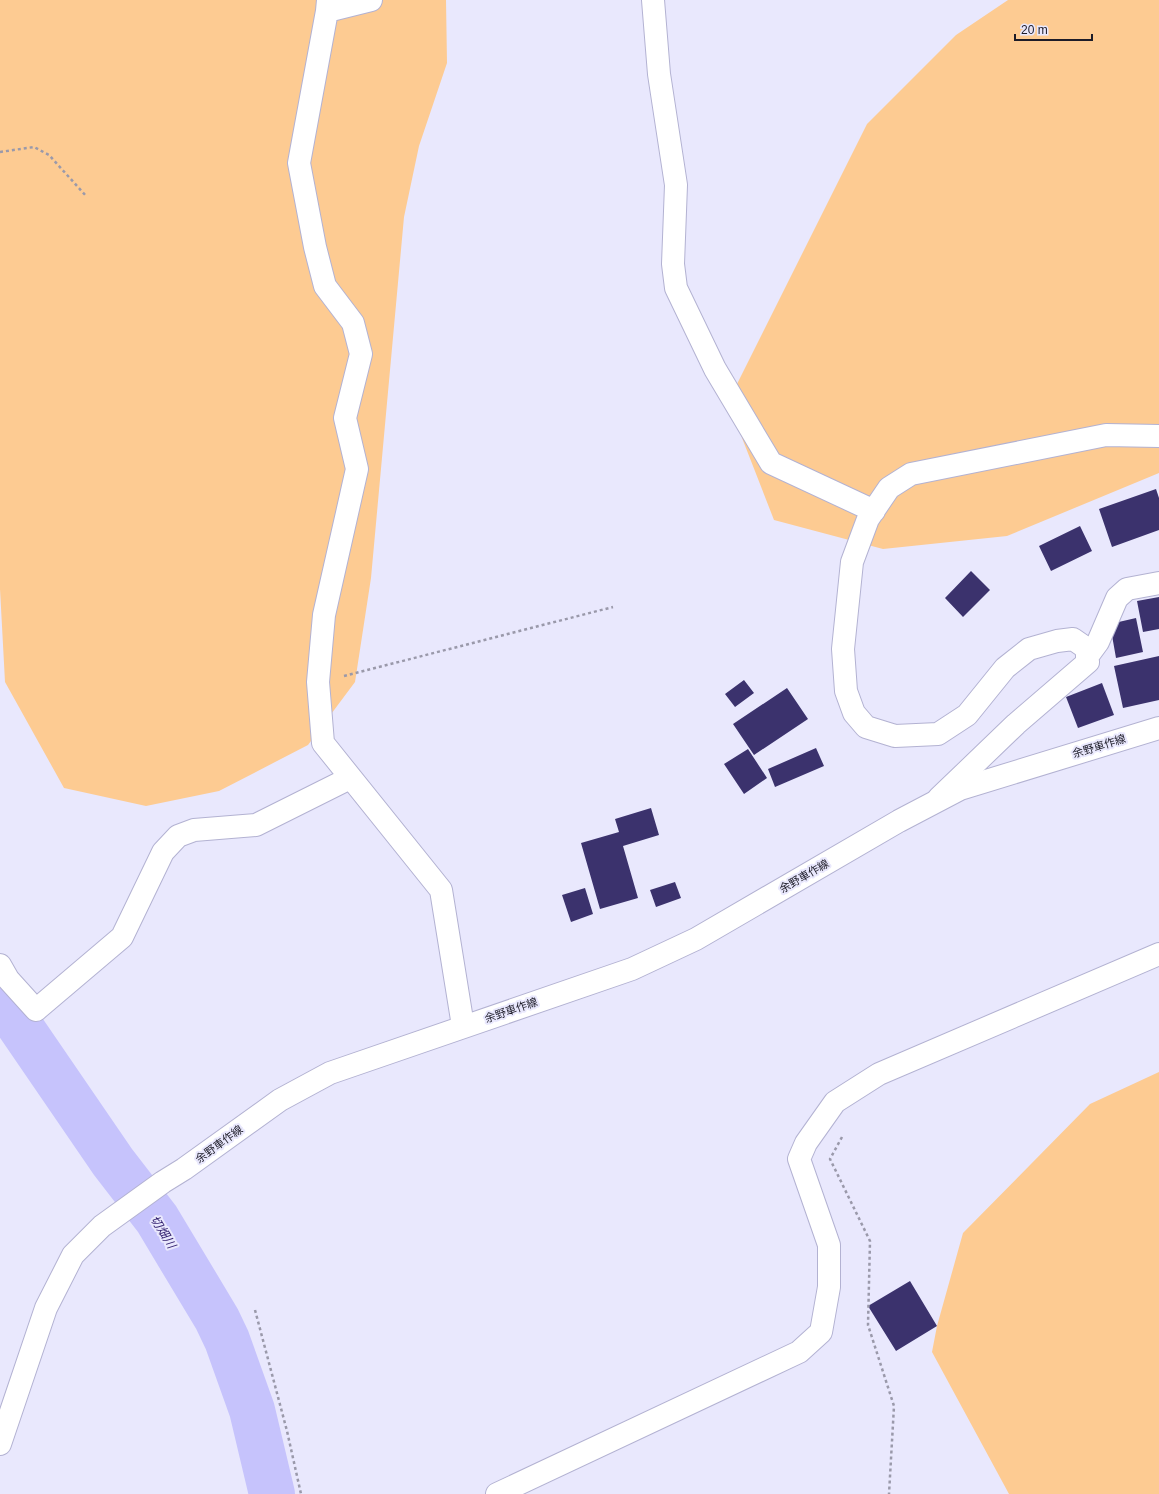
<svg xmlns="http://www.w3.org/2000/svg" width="1159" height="1494" font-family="Helvetica,'Noto Sans JP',sans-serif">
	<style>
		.green { fill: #fdcb92 }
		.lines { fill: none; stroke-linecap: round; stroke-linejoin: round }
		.river { stroke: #c6c3fc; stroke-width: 46 }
		.building { fill: #3b326d }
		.minor-casing { stroke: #b3b2d2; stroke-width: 24 }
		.major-casing { stroke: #b3b2d2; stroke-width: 24 }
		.path { stroke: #9a99aa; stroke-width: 2.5; stroke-dasharray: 3 3; stroke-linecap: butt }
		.minor { stroke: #fff; stroke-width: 22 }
		.major { stroke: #fff; stroke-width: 22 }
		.labels { text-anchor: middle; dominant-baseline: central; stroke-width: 4; stroke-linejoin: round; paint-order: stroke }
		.street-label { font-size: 11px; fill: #1d1c28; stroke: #e9e8fd }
		.water-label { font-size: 12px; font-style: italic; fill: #342270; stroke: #e9e8fd }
	</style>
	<rect width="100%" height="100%" fill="#e9e8fd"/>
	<path class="green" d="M0 0H446L447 63 419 146 404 217 371 578 355 682 308 745 219 791 146 806 64 788 5 682 0 589Z
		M1008 0H1159V473L1007 536 883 549 774 520 728 402 867 124 956 35Z
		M1159 1072V1494H1009L932 1352 937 1326 963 1233 1090 1104Z"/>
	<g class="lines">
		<path class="river" d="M0 997 113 1162 157 1219 217 1319 227 1340 252 1410 272 1494"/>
	</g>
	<path class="building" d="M1156 489 1159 498V530L1112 547 1099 509Z
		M1080 526 1092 551 1051 571 1039 546Z
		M971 571 990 590 963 617 945 598Z
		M1159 597V629L1143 632 1137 601Z
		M1136 618 1143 652 1116 658 1110 624Z
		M1159 656V700L1123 708 1114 666Z
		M744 680 754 693 735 707 725 694Z
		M1102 683 1114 715 1078 728 1066 697Z
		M787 688 808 719 754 755 733 724Z
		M816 748 824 766 775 787 768 769Z
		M748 749 767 778 744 794 724 764Z
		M651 808 659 835 623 846 638 898 600 909 581 843 619 832 615 819Z
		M675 882 681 898 656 907 650 890Z
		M585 888 593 914 571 922 562 895Z
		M910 1281 937 1326 896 1351 868 1306Z"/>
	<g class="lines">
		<defs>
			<path id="minor" d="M328 0 327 11 299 163 315 247 325 286 353 323 361 354 345 418 357 469 324 615 318 682 323 743 441 890 463 1026
				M653 0 659 74 676 185 673 264 676 288 715 369 771 463 874 511
				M327 11 371 0
				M1087 657 1098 642 1117 598 1127 589 1159 583
				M939 798 1016 724 1088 662 1086 648 1073 639 1057 641 1029 649 1005 668 967 715 938 734 895 736 866 727 854 713 846 691 843 649 852 562 868 519 889 488 911 474 1106 435 1159 436
				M0 965 8 979 36 1010 122 937 163 852 178 836 194 830 256 825 350 778
				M497 1494 799 1352 821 1332 829 1287V1245L799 1159 806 1143 835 1102 879 1074 1159 954"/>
			<path id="major" d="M0 1444 46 1308 73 1255 102 1226 163 1182 184 1169 280 1100 330 1073 632 969 696 939 899 821 960 789 1159 728"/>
		</defs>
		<use href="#minor" class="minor-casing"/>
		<use href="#major" class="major-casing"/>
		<path class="path" d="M0 152 34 147 49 155 87 197
			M344 676 613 607
			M842 1137 830 1159 870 1241 868 1325 894 1406 889 1494
			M255 1310 287 1431 301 1494"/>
		<use href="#minor" class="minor"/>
		<use href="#major" class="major"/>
	</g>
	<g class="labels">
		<g class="street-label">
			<text transform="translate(1099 746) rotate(-17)">余野車作線</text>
			<text transform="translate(804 876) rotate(-30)">余野車作線</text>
			<text transform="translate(511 1010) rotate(-19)">余野車作線</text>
			<text transform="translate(219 1144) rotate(-36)">余野車作線</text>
		</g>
		<g class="water-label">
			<text transform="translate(163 1232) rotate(58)">切畑川</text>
		</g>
	</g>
	<path d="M1015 34v6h77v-6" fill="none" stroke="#1d1c28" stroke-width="2"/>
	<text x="1021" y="34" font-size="12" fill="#1d1c28" stroke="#e9e8fd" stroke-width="3" paint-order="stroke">20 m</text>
</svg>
